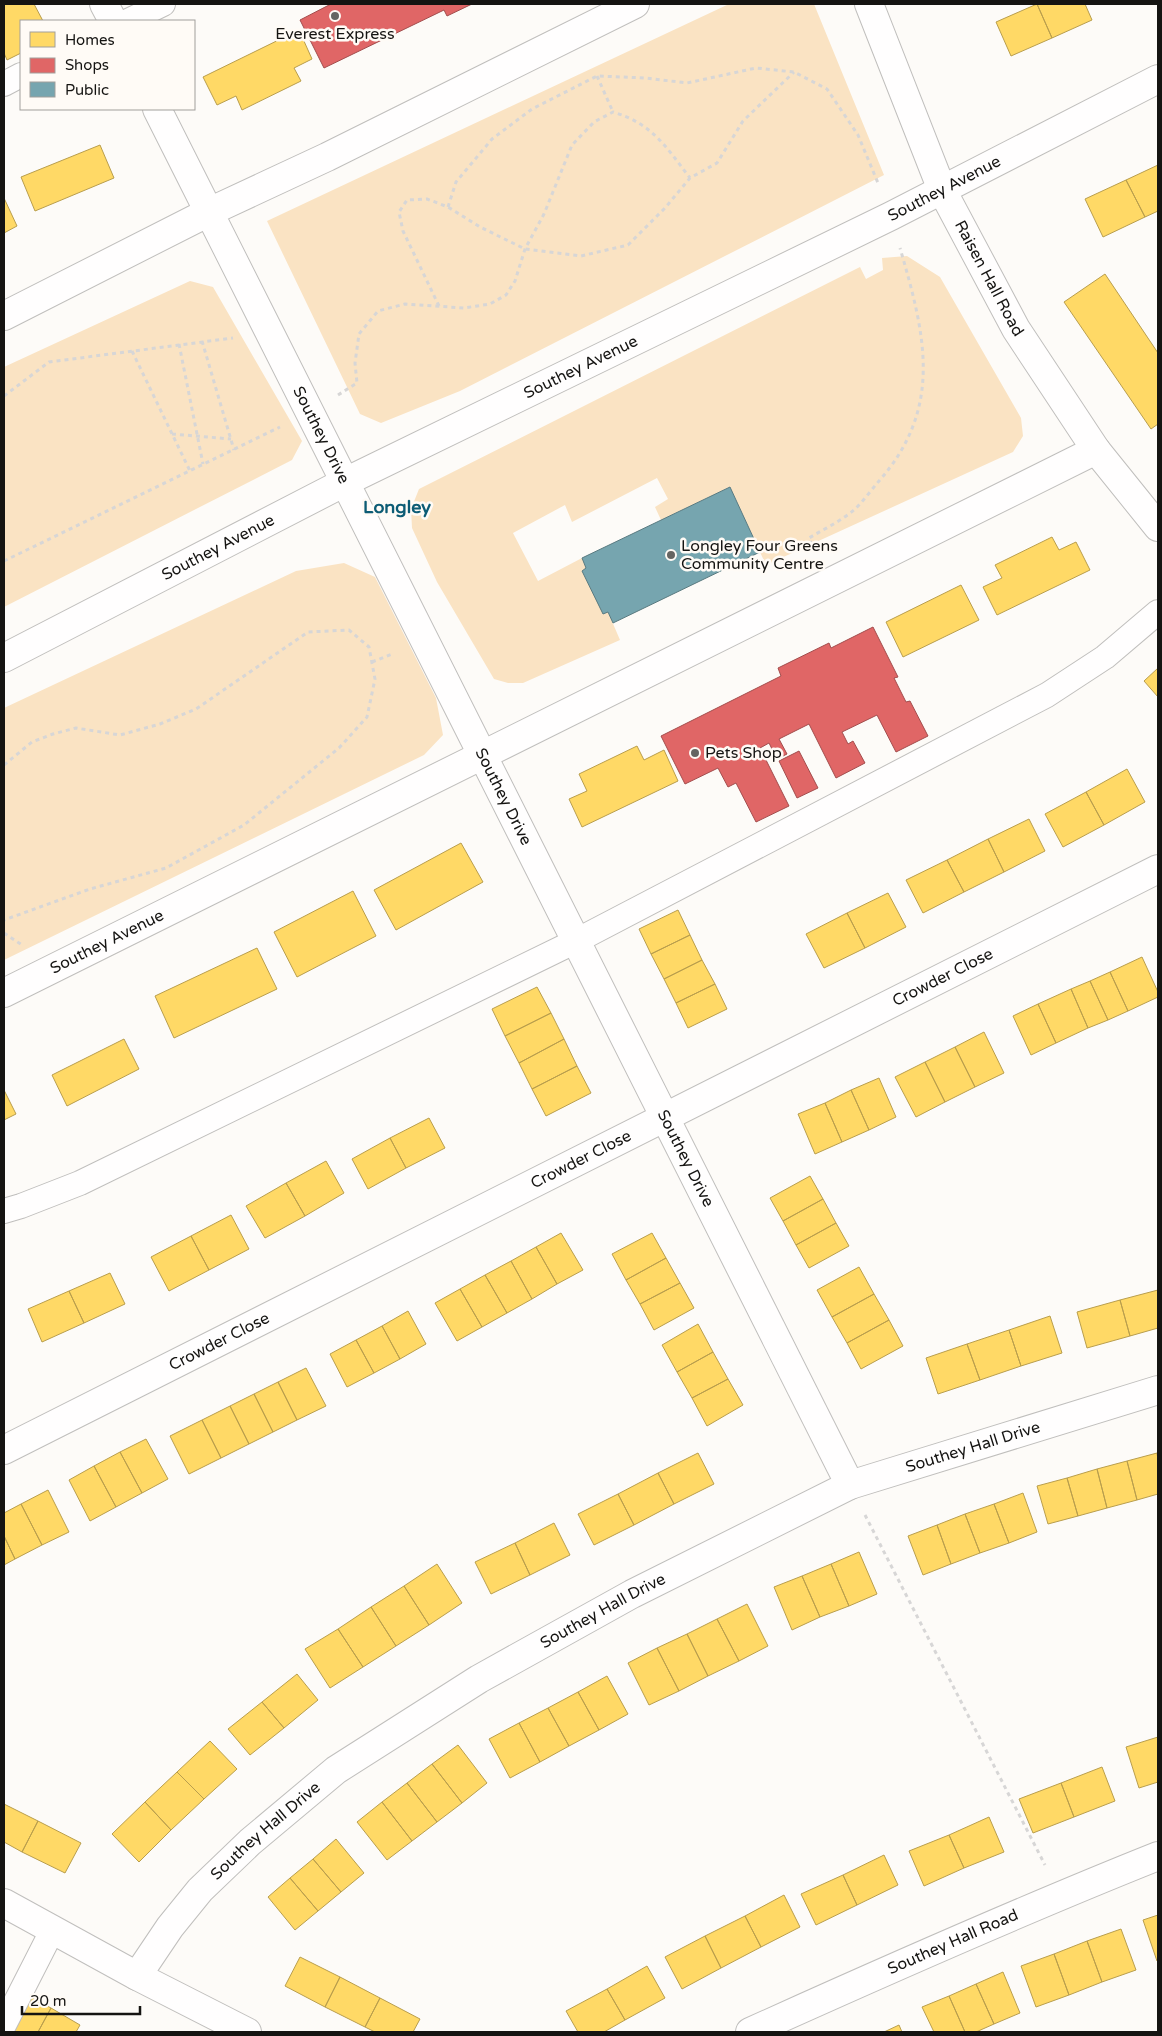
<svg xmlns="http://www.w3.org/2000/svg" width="1162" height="2036" font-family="'Varela Round',sans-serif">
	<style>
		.green { fill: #fae3c3 }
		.homes { fill: #ffd966; stroke: #b99e4d }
		.shops { fill: #e06666; stroke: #a34d4d }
		.public { fill: #76a5af; stroke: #597a80 }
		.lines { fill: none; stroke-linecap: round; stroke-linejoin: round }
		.lane-casing { stroke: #c0bfbd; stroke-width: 26 }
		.street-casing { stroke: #c0bfbd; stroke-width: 30 }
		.path { stroke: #d7d6d6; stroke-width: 3; stroke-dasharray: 4 4; stroke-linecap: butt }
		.lane { stroke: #fffefe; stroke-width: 24 }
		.street { stroke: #fffefe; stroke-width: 28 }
		.poi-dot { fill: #666562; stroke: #fffbf6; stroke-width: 2 }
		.labels { text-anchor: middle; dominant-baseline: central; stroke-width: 5; stroke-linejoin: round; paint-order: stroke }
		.poi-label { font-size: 16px; fill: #151412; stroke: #fffbf6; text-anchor: start }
		.street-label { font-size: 16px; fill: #151412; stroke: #fffbf6 }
		.neighbourhood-label { font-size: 18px; font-weight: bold; fill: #0d5c75; stroke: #fffbf6 }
	</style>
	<rect width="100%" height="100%" fill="#fdfbf8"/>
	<path class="green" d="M729 4H814L884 175 460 391 381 423 360 414 267 221Z
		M907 256 940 277 1021 418 1023 436 1013 452 766 565 730 487 661 520 655 507 668 499 657 478 572 522 565 505 513 533 538 581 582 558 586 568 582 571 608 612 620 640 523 683H508L494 679 437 582 412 528 411 509 419 489 860 267 866 279 883 270 882 258Z
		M190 281 213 287 302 441 292 460 4 607V367Z
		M344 563 375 577 436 698 443 735 424 755 4 960V708L296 571Z"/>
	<path class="homes" d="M4 4H34L43 21H21V53L7 60 4 53Z
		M1037 4 1052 38 1011 56 996 22Z
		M1037 4H1085L1092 20 1052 38Z
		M299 30 312 59 294 68 301 81 242 110 236 96 217 105 203 77Z
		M100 145 114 178 35 211 21 177Z
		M1158 165V211L1145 217 1126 180Z
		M1126 180 1145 217 1103 237 1085 199Z
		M4 198 17 226 4 233Z
		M1105 274 1158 353V424L1151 429 1064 302Z
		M1052 537 1059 550 1076 542 1090 570 997 615 983 587 1002 578 995 565Z
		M961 585 979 620 903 657 886 622Z
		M1158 668V697L1144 681Z
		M637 746 644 760 664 750 678 781 582 827 569 799 587 791 579 774Z
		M1127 769 1145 802 1104 825 1086 792Z
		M1086 792 1104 825 1063 847 1045 814Z
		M1029 819 1045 851 1004 872 988 839Z
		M988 839 1004 872 964 892 947 860Z
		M461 843 483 882 396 930 374 890Z
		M947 860 964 892 923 913 906 880Z
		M353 891 376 936 297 977 274 932Z
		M888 893 906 927 865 948 847 913Z
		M678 910 690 935 651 954 639 929Z
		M847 913 865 948 824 968 806 934Z
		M690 935 702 960 664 979 651 954Z
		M257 948 277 989 174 1038 155 996Z
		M1142 957 1158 992V997L1128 1011 1110 972Z
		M702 960 715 984 676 1003 664 979Z
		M1110 972 1128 1011 1108 1020 1090 981Z
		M1090 981 1108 1020 1088 1028 1071 989Z
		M715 984 727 1009 688 1028 676 1003Z
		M537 987 551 1013 505 1036 492 1009Z
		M1071 989 1088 1028 1056 1043 1038 1004Z
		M1038 1004 1056 1043 1031 1055 1013 1016Z
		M551 1013 564 1039 519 1063 505 1036Z
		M984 1032 1004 1073 975 1087 955 1047Z
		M124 1039 139 1069 67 1106 52 1075Z
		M564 1039 577 1066 532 1089 519 1063Z
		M955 1047 975 1087 945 1102 925 1062Z
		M925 1062 945 1102 916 1117 895 1077Z
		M577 1066 591 1093 546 1116 532 1089Z
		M879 1078 896 1117 869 1130 851 1090Z
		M4 1090 16 1114 4 1120Z
		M851 1090 869 1130 842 1142 825 1103Z
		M825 1103 842 1142 815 1154 798 1114Z
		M429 1118 445 1148 406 1168 390 1138Z
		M390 1138 406 1168 368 1189 352 1159Z
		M326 1161 344 1193 305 1216 286 1183Z
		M810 1176 823 1199 783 1221 770 1198Z
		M286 1183 305 1216 265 1238 246 1206Z
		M823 1199 836 1223 796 1245 783 1221Z
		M231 1215 249 1249 209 1270 191 1236Z
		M836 1223 849 1246 809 1268 796 1245Z
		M561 1233 583 1270 557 1284 536 1247Z
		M652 1233 666 1258 626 1280 612 1254Z
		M191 1236 209 1270 169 1291 151 1257Z
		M536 1247 557 1284 532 1299 511 1261Z
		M666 1258 680 1283 640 1304 626 1280Z
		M511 1261 532 1299 507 1313 485 1275Z
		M859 1267 874 1294 832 1317 817 1290Z
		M110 1273 125 1304 84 1323 69 1291Z
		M485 1275 507 1313 482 1327 460 1289Z
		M680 1283 694 1308 654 1330 640 1304Z
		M460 1289 482 1327 457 1341 435 1303Z
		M1158 1290V1328L1130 1336 1120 1300Z
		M69 1291 84 1323 42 1342 28 1309Z
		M874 1294 889 1320 847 1343 832 1317Z
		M1120 1300 1130 1336 1087 1348 1077 1312Z
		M408 1311 426 1344 400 1359 382 1326Z
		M1050 1316 1062 1353 1021 1366 1009 1330Z
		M889 1320 903 1346 861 1369 847 1343Z
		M698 1324 713 1352 677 1372 662 1345Z
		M382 1326 400 1359 374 1373 356 1340Z
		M1009 1330 1021 1366 980 1380 967 1344Z
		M356 1340 374 1373 347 1387 330 1354Z
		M967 1344 980 1380 938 1394 926 1358Z
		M713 1352 728 1379 692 1398 677 1372Z
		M306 1368 326 1406 297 1420 278 1382Z
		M728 1379 743 1405 707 1426 692 1398Z
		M278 1382 297 1420 273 1432 254 1394Z
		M254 1394 273 1432 249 1444 230 1406Z
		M230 1406 249 1444 221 1458 202 1420Z
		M202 1420 221 1458 189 1474 170 1436Z
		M146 1439 168 1479 142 1493 120 1452Z
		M120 1452 142 1493 116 1507 94 1466Z
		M698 1453 714 1484 674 1504 658 1473Z
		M1157 1453 1158 1460V1494L1137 1500 1127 1461Z
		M1127 1461 1137 1500 1107 1508 1097 1469Z
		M94 1466 116 1507 90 1521 69 1480Z
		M1097 1469 1107 1508 1078 1516 1067 1478Z
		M658 1473 674 1504 634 1525 618 1494Z
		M1067 1478 1078 1516 1048 1524 1037 1486Z
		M48 1490 69 1532 42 1545 21 1504Z
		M1023 1493 1037 1532 1009 1543 994 1504Z
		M618 1494 634 1525 594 1545 578 1514Z
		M21 1504 42 1545 15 1559 4 1536V1513Z
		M994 1504 1009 1543 980 1553 965 1514Z
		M965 1514 980 1553 951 1564 937 1525Z
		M554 1523 570 1555 530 1575 515 1543Z
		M937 1525 951 1564 923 1575 908 1536Z
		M4 1536 15 1559 4 1565Z
		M515 1543 530 1575 491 1594 475 1562Z
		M859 1552 877 1594 849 1606 831 1564Z
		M437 1564 462 1603 429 1625 404 1586Z
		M831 1564 849 1606 820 1617 802 1576Z
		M802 1576 820 1617 792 1630 774 1587Z
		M404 1586 429 1625 396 1646 371 1607Z
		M747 1604 768 1646 739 1661 717 1619Z
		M371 1607 396 1646 363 1667 338 1629Z
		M717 1619 739 1661 708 1676 687 1634Z
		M338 1629 363 1667 330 1688 305 1649Z
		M687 1634 708 1676 679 1691 657 1648Z
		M657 1648 679 1691 649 1705 628 1663Z
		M297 1674 318 1700 284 1728 262 1702Z
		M607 1676 628 1714 599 1730 578 1692Z
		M578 1692 599 1730 569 1746 548 1708Z
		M262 1702 284 1728 250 1755 228 1729Z
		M548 1708 569 1746 540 1762 519 1723Z
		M519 1723 540 1762 510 1778 489 1739Z
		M1158 1737V1782L1139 1788 1126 1747Z
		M210 1741 237 1769 204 1799 177 1772Z
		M458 1745 487 1783 462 1803 432 1764Z
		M432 1764 462 1803 437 1822 407 1783Z
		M1102 1767 1115 1801 1074 1817 1061 1783Z
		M177 1772 204 1799 171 1830 145 1802Z
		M407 1783 437 1822 412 1841 382 1802Z
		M1061 1783 1074 1817 1033 1833 1019 1799Z
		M145 1802 171 1830 139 1862 112 1834Z
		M382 1802 412 1841 387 1860 357 1822Z
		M4 1804 38 1821 22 1852 4 1842Z
		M989 1817 1004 1852 964 1868 949 1835Z
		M38 1821 81 1843 65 1873 22 1852Z
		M949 1835 964 1868 924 1886 909 1851Z
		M336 1839 364 1873 341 1892 313 1859Z
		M884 1855 898 1885 857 1905 843 1875Z
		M313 1859 341 1892 318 1911 290 1878Z
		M843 1875 857 1905 816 1925 801 1894Z
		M290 1878 318 1911 295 1930 268 1897Z
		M784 1895 800 1927 761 1947 745 1916Z
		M1158 1915V1960L1157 1961 1143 1920Z
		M745 1916 761 1947 721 1968 705 1936Z
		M1121 1929 1136 1970 1102 1982 1087 1941Z
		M705 1936 721 1968 682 1989 665 1957Z
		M1087 1941 1102 1982 1069 1995 1054 1954Z
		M1054 1954 1069 1995 1036 2007 1021 1966Z
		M300 1957 340 1977 325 2007 285 1986Z
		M647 1966 665 1998 625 2020 607 1989Z
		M1003 1972 1020 2013 994 2024 976 1984Z
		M340 1977 380 1998 365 2027 325 2007Z
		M976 1984 994 2024 976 2032H965L949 1996Z
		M607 1989 625 2020 604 2032H578L566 2011Z
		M21 1992 51 2008 38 2032H4Z
		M949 1996 965 2032H934L922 2007Z
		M380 1998 420 2019 413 2032H375L365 2027Z
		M51 2008 80 2025 76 2032H38Z
		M899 2025 902 2032H884Z"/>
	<path class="shops" d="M331 4H472L447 16 444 10 324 68 300 20Z
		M873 627 898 677 894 678 906 702 910 701 928 736 896 752 877 715 842 732 848 744 853 741 865 763 836 778 809 724 779 739 787 754 777 759 769 743 760 748 789 806 756 822 736 783 728 787 718 768 685 784 661 736 781 676 778 668 829 643 831 648Z
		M799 751 818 788 797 798 779 761Z"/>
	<path class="public" d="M730 487 760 552 613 623 608 612 603 614 582 571 586 568 582 558Z"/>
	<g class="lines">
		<defs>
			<path id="lane" d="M128 21 163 4
				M4 84 21 75
				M4 1211 21 1206 80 1183 576 941 1047 695 1105 657 1158 612
				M4 2025 53 1929"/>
			<g id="street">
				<path d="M104 4 113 21"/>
				<path id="s1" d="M869 4 942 190 1016 329 1096 450 1158 527"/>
				<path id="s2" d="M157 109 850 1485"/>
				<path d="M4 316 209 212 327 157 635 4"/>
				<path id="s3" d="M4 658 345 482 891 216 1158 79"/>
				<path id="s4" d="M4 993 1096 450"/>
				<path id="s5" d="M4 1450 1158 869"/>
				<path d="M4 1903 137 1976 247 2032"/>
				<path id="s6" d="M137 1976 170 1927 200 1890 250 1842 336 1770 479 1679 632 1594 850 1485 1158 1390"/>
				<path id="s7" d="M750 2032C885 1971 1020 1911 1158 1856"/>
			</g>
		</defs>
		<use href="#lane" class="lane-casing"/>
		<use href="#street" class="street-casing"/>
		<path class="path" d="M597 76 613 112
			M448 207 456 182 492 139 532 109 597 76 646 78 687 83 756 68 794 72 827 89 858 135 878 183
			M439 306 403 231 399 212 407 200 427 199 448 207 480 227 525 249 581 256 628 245 665 208 690 178 717 163 743 121 794 72
			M202 341 234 450
			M179 344 203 464
			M132 351 190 471
			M338 395 357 383 355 363 359 334 378 311 405 304 464 308 490 304 506 295 515 281 525 249 544 214 572 145 594 122 613 112C653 124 666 147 690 178
			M4 396 49 362 233 338
			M172 434 231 439
			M815 552 809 538C824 529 841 521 854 510 863 502 871 490 879 481 944 407 925 334 900 248
			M4 561 280 427
			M372 662 392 654
			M4 765 32 742 53 734 76 728 120 735 160 724 196 709 308 632 349 630 369 647 375 679 367 717 339 748 244 825 166 868 90 889 4 920
			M4 933 22 945
			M865 1515 1045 1865"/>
		<use href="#lane" class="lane"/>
		<use href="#street" class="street"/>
	</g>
	<g class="poi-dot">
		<circle cx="335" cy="16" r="5"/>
		<circle cx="671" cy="555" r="5"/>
		<circle cx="695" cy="753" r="5"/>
	</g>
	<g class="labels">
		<g class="poi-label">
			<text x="335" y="34" text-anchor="middle">Everest Express</text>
			<text x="681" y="546">Longley Four Greens<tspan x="681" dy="18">Community Centre</tspan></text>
			<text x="705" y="753">Pets Shop</text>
		</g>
		<g class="street-label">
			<text stroke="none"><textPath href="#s3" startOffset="1051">Southey Avenue</textPath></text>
			<text stroke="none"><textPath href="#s1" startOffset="300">Raisen Hall Road</textPath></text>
			<text stroke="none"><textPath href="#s3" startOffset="646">Southey Avenue</textPath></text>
			<text stroke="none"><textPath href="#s2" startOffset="365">Southey Drive</textPath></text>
			<text stroke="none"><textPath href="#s3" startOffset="241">Southey Avenue</textPath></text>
			<text stroke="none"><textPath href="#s2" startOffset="770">Southey Drive</textPath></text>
			<text stroke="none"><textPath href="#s4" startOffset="115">Southey Avenue</textPath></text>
			<text stroke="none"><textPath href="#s5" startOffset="1051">Crowder Close</textPath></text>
			<text stroke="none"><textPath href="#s2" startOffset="1175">Southey Drive</textPath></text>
			<text stroke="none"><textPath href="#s5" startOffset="646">Crowder Close</textPath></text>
			<text stroke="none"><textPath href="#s5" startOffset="241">Crowder Close</textPath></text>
			<text stroke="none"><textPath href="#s6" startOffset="1005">Southey Hall Drive</textPath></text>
			<text stroke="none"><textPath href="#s6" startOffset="599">Southey Hall Drive</textPath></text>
			<text stroke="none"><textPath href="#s6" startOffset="195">Southey Hall Drive</textPath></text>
			<text stroke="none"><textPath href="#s7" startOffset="222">Southey Hall Road</textPath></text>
		</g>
		<g class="neighbourhood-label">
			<text x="397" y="507">Longley</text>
		</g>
	</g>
	<rect width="1162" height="2036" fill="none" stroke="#151412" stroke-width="10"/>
	<rect x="20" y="20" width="175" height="90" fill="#fffbf6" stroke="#a19f9b"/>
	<rect x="30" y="32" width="25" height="15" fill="#ffd966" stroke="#a19f9b"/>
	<text x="65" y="45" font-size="15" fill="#151412">Homes</text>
	<rect x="30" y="58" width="25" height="15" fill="#e06666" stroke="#a19f9b"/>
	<text x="65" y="70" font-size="15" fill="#151412">Shops</text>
	<rect x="30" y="82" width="25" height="15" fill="#76a5af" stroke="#a19f9b"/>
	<text x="65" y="95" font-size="15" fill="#151412">Public</text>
	<path d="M22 2006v8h118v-8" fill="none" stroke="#151412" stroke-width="2.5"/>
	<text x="30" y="2006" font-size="15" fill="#151412" stroke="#fffbf6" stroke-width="4" paint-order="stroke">20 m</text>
</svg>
